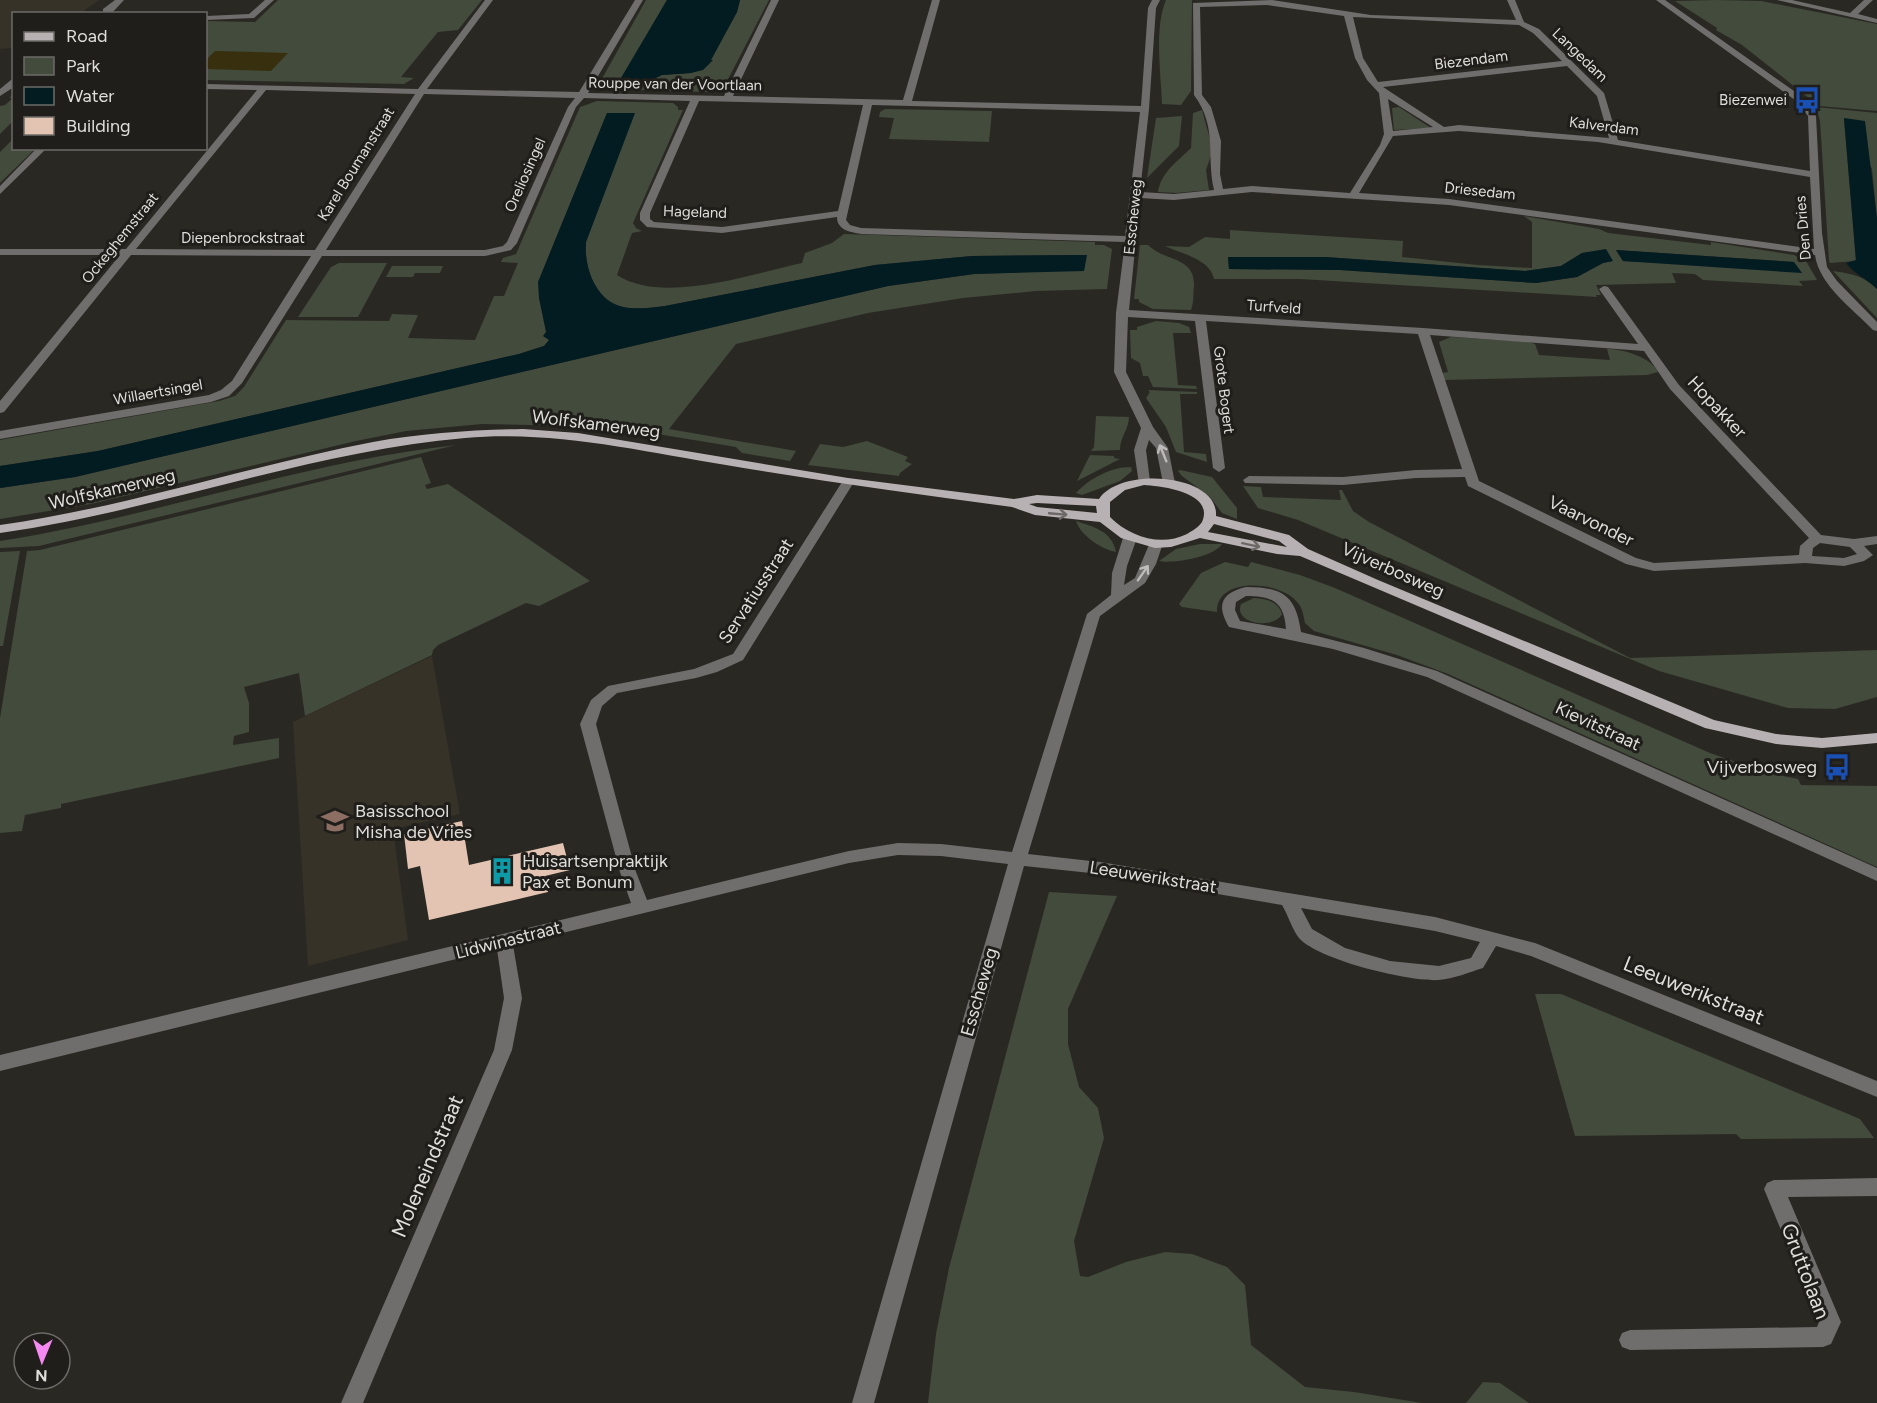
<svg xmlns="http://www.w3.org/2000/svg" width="1877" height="1403" font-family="Figtree,sans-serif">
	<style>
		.built { fill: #363228 }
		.green { fill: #424b3c; fill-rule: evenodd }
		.sand { fill: #372f0e }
		.water { fill: #021c22 }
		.building { fill: #e3c4b2 }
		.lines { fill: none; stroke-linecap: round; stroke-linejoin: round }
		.minor { fill: #706d6d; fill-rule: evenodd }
		.major { fill: #b8b1b3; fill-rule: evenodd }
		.oneway { stroke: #bebcba }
		.oneway2 { stroke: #6c6866 }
		.labels { text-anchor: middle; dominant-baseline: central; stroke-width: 6; stroke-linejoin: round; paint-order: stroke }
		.far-street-label { font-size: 15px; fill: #dfdedb; stroke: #201e1a }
		.far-poi-label { font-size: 15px; fill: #dfdedb; stroke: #201e1a; text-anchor: end }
		.street-label { font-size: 18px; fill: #dfdedb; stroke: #201e1a }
		.poi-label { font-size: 18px; fill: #dfdedb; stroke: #201e1a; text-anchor: start }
		.near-street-label { font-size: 21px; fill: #dfdedb; stroke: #201e1a }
	</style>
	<rect width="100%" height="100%" fill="#2a2823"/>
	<path class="built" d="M0 0H99L81 13 14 14 13 48 0 49Z
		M432 656 460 814 393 829 408 940 308 966 293 722Z"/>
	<path class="green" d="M278 0H482L458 30 438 32 401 77 414 78 404 84 206 80V21L255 22Z
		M646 0H667L619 83H645L662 75 691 73 708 65 737 12 740 0H769L723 89 708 92 609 89 603 87V85L599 84Z
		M1166 0H1192L1191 91 1181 105 1162 104C1161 73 1154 28 1166 0Z
		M1716 0 1761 1 1877 24V111L1819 106 1742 45 1716 30 1717 28 1675 1Z
		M13 95V121L0 134V106L5 105 13 98H9Z
		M597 101 673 103 678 107V110H683L633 223 636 228 642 231 632 233 617 275C663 305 751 274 802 263L805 253 832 243 844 234 1095 242V245H1104L1112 249 1107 289 1036 291 963 298 868 313 736 344 669 429 796 451 790 461 742 453 736 447 597 424 582 422 573 426 482 424 406 431 356 441 91 504 0 519V488L75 477 888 286 974 274 1084 270 1086 255 972 256 875 265 665 306C632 310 608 313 592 279 587 267 585 256 586 242L634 113H607L544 268 539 298 550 340 544 346 519 354 98 451 0 466V440L219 401 235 396 244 387 286 320 389 321 392 314 418 315 408 338 475 340 494 296H504L518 263 501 262 503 258 516 254 580 107Z
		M1399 107 1431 128 1394 130 1392 108Z
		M1816 107 1877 113V219L1872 169 1844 119 1856 261 1830 263 1829 261 1820 121Z
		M885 109 992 111 989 142 889 139 894 118 879 117 880 112Z
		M1202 110 1213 150 1206 170 1209 190 1176 193 1158 192C1161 172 1177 162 1191 148L1193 113Z
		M1182 116 1179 146 1147 178 1156 118Z
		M13 139 14 148 35 149 0 183V152Z
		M1524 216 1599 229 1608 233 1711 245V242L1794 255 1806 261 1817 280 1799 281 1803 286 1703 280 1695 274 1672 273 1676 283 1596 285 1601 295H1596L1597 297 1300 279H1214C1210 259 1182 254 1165 246L1189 247 1205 237 1230 239V230L1403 241 1402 257 1478 265 1532 268V222ZM1606 250 1612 261 1603 263 1577 277 1536 283 1340 270 1229 269 1228 258 1325 257 1525 271 1561 266 1582 253ZM1616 250 1794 262 1698 265 1623 261Z
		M1140 245H1148C1165 262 1195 256 1194 286 1193 294 1194 302 1191 310L1153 309 1139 302V299H1134Z
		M339 263H387L358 317H298L331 267Z
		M392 266H443L440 273H415L413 277H386Z
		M1833 271C1851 274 1863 275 1877 289V318Z
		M1156 321 1179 323 1189 327 1191 333H1173L1178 385 1196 386 1197 389 1153 387 1148 376H1143L1140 363 1131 358 1130 330H1137V327Z
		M1451 337 1529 342 1535 344 1539 355 1610 360 1607 349C1623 349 1651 357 1658 372L1647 375 1444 380 1442 373 1448 372 1439 342Z
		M1148 390 1197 392V394H1180L1184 452 1206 454 1207 462 1176 452 1166 427 1146 398 1150 392Z
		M1096 416 1129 417C1129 429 1120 437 1120 450L1091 451 1094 447Z
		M867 441 908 457 905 461 912 464 900 473 899 476 808 465 820 444 843 447Z
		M456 445 39 546 0 548V541C154 517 302 462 456 445Z
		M1090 455 1114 456V458L1120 459 1077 481Z
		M421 457 431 483 425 485 427 489 448 484 590 581 539 606 526 603 438 645 433 650 432 655 305 716 299 673 244 687 249 703V732L234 736 233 745 279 738V758L61 804V808L25 815 22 831 0 833V718L27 551 40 550Z
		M1131 467 1132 471 1120 481 1082 495 1076 493C1090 478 1111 467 1131 467Z
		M1180 470 1212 477 1237 508V519L1222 513 1210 497 1182 476 1178 471Z
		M1243 486 1261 487 1263 497 1341 500 1339 490H1342L1353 511 1369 522 1630 658 1877 650V697L1835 709 1788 708 1659 671 1298 520 1258 508Z
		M1076 521C1094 527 1112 531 1116 552 1101 549 1081 536 1076 521Z
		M1200 544H1222C1214 557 1173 564 1159 561L1176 549Z
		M20 551 3 646H0V552Z
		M1225 562 1248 567 1251 562 1300 575 1335 588 1710 753 1768 773 1798 779 1801 785 1877 786V867L1448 674 1397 655 1314 631 1305 623C1303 615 1303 608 1297 602 1281 581 1216 576 1217 612L1182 607 1179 604 1201 573Z
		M1254 598C1267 599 1278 601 1282 614 1274 630 1233 624 1241 604Z
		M1049 892 1117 896 1068 1009V1044L1079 1087 1098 1108 1104 1138 1074 1241 1080 1276 1088 1277 1126 1262 1165 1252 1192 1254 1227 1267 1245 1285 1251 1345 1305 1387 1354 1392 1422 1403H928L936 1334 949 1268Z
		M1535 994H1561L1860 1119 1874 1138 1741 1139 1736 1134 1575 1136Z
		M1483 1382 1500 1383 1529 1403H1466Z"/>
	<path class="sand" d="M215 51 288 53 271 71 206 69V60Z"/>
	<path class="water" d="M667 0H740L737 12 711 60H713L703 70 691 73 662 75 645 83H618Z
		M607 113H635L586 242C585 255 587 267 592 279 608 313 632 310 665 306L875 265 972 256 1087 255 1084 271 974 274 888 286 75 477 0 488V466L98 451 519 354 544 346 549 340 543 336 546 332 539 298 538 282Z
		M1844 118 1865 121 1877 219V289C1866 278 1855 275 1846 263L1856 260Z
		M1606 249 1613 261 1603 263 1577 277 1536 283 1340 270 1229 269 1228 257H1325L1525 271 1561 266 1582 253Z
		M1616 250 1794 262 1802 273 1623 261Z"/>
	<path class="building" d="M462 821 469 865 563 843 570 870 545 876 548 892 429 920 420 866 408 869 404 834Z"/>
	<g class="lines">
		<path class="minor" d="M115 0H124L111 14H103V9Z
			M265 0H274L254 18 206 20V16L249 14Z
			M485 0H493L427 89 579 92 635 0H643L588 93 724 96 771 0H779L733 96 903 100 932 0H940L912 101 1141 106 1148 8 1152 0H1160L1156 8 1149 109 1140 192 1174 194 1214 190C1206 155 1218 128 1194 95L1193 3 1272 0 1371 15 1516 20 1507 0H1515L1524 22 1539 29 1604 93 1618 140 1810 171 1808 116 1795 100 1656 0H1665L1801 96 1816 116 1822 233 1827 267 1837 281 1877 322V331L1873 330C1853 309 1819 285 1815 255L1449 205 1252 192 1174 200 1140 198 1129 310 1423 328 1638 344 1599 289 1604 286 1608 287 1679 385 1821 535 1854 539 1877 536V544L1864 546 1873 555 1864 561 1844 566 1805 563 1654 571 1626 564 1468 486 1465 477 1416 478 1343 485 1245 483 1243 480 1249 476 1343 477 1416 470 1462 469 1418 334 1206 321 1225 468 1219 472 1213 468 1195 321 1128 317 1126 372 1153 427 1168 448 1175 483 1169 487 1163 483 1156 448 1149 440 1146 450 1150 481 1144 485 1139 484 1134 450 1141 428 1114 372 1116 313 1125 242 861 234C850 232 837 230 837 217L722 233 647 227 640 220V213L690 101 584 98 576 107 517 243 511 250 485 256H322L242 383 229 396 211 402 0 439V431L209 395 221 390 232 381 311 256 131 255 4 412 0 413V401L120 255H0V249H126L257 90 206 89V84L418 89ZM1267 5 1344 16 1355 58 1367 80 1379 93 1384 134 1380 145 1350 193 1252 186 1223 189 1220 174 1221 141 1211 107 1202 95 1200 7ZM1353 17 1519 25 1533 33 1562 61 1378 82 1363 58ZM1567 66 1597 96 1609 138 1459 125 1444 127 1383 87ZM266 90 415 94 315 250 136 249ZM424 94 575 98 568 107 507 242 503 246 485 250H326ZM1388 99 1433 127 1393 131ZM699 101 863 105 838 211 722 227 654 222 650 219V213ZM872 105 1140 112 1125 236 861 228 850 225 846 220ZM1459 131 1598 142 1810 177 1814 249 1449 199 1359 193 1393 136ZM1430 335 1644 351 1670 389 1809 538 1800 546 1799 555 1654 563 1636 558 1479 481ZM1820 543 1850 547 1857 554 1844 558 1812 556 1813 548Z
			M1777 0H1792L1850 13 1864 0H1873L1858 14 1877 19V23Z
			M11 80H14V87L0 96V89Z
			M37 148H47L0 194V186Z
			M848 478 854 482 743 660 717 672 696 678 617 693 602 706 596 724 636 872 647 900 849 851 898 843 941 844 1012 852 1087 614 1111 595 1112 573 1123 538 1130 534 1137 538 1127 566 1124 585 1135 578 1151 540H1161L1163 543 1156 564 1145 583 1100 616 1028 854 1100 862 1435 917 1535 943 1877 1081V1097L1531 956 1496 946 1483 968C1470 972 1453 979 1439 980 1410 982 1318 960 1299 938 1292 929 1288 915 1282 905L1100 874 1024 866 874 1403H852L1008 864 941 856 898 855 849 863 513 945 522 998 512 1050 363 1403H341L494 1050 504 998 497 949 0 1071V1055L631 903 620 872 580 724 591 700 608 686 694 669 733 654 842 482ZM1301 908 1435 931 1480 942 1471 958 1439 966 1390 961 1345 948 1312 929Z
			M1246 587C1283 587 1296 596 1301 632L1364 648 1437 671 1877 868V881L1427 677 1333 649 1229 627C1216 605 1221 593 1246 587ZM1246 596C1273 596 1284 602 1286 629L1240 621 1235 610 1236 602Z
			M1877 1178V1196L1788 1197 1841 1322 1831 1344 1823 1347 1630 1350 1622 1347 1619 1340 1622 1333 1630 1330 1817 1327 1819 1322 1764 1189 1767 1183 1774 1180Z"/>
		<path class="major" d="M523 429 578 433 848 478 1014 499 1037 495 1099 499C1121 466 1219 474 1216 516L1289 535 1308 549 1378 580 1714 720 1776 734 1822 738 1877 733V743L1822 748 1776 744 1705 728 1300 556 1277 554 1200 538 1171 547 1155 548 1121 538 1100 522 1035 515 1012 507C916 494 821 481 726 465 640 451 552 430 465 438 307 452 157 511 0 533V525C127 507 248 466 373 442 423 433 473 430 523 429ZM1144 485C1161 486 1215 492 1202 522 1199 527 1192 531 1187 534 1161 547 1130 537 1110 517V502L1125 490ZM1037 503 1096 506 1097 513 1037 507 1029 504ZM1214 524 1279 541 1287 547 1208 532Z"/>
	</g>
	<defs><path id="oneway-shaft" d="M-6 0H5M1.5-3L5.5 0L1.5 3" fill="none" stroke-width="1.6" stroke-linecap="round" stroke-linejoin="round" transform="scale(1.5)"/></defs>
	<g class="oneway">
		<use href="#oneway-shaft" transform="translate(1163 453) rotate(-112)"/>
		<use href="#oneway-shaft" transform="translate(1143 573) rotate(-55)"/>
	</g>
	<g class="oneway2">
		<use href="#oneway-shaft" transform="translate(1058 514) rotate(5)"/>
		<use href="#oneway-shaft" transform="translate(1251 545) rotate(12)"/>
	</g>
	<defs>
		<symbol id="bus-bare" viewBox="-9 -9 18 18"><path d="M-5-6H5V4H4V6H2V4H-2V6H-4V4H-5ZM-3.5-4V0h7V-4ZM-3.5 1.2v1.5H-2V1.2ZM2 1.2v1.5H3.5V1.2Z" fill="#1a4fb4" stroke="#201e1a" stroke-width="2.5" paint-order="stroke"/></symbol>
		<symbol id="school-bare" viewBox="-9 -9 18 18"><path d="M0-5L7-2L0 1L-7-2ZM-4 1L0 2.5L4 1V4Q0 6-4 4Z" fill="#8d6e63" stroke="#201e1a" stroke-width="2.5" paint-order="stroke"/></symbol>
		<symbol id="building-bare" viewBox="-9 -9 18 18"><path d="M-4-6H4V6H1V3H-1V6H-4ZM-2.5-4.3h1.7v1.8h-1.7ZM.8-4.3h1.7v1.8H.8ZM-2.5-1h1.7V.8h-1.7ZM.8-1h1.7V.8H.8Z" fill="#0f9aa8" stroke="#201e1a" stroke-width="2.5" paint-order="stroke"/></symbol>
	</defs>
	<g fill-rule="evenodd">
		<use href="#bus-bare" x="1788" y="81" width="38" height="38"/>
		<use href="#bus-bare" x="1818" y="748" width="38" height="38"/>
		<use href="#school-bare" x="316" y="802" width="38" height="38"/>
		<use href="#building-bare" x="483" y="852" width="38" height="38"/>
	</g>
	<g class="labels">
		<g class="far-street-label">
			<text transform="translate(1580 55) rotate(44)">Langedam</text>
			<text transform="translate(1471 60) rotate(-7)">Biezendam</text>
			<text transform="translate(675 84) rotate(1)">Rouppe van der Voortlaan</text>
			<text transform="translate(1604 126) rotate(7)">Kalverdam</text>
			<text transform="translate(356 164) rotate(-58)">Karel Boumanstraat</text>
			<text transform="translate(525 175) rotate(-66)">Oreliosingel</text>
			<text transform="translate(1480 191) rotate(6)">Driesedam</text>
			<text transform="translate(695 212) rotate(2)">Hageland</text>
			<text transform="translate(1133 217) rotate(-84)">Esscheweg</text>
			<text transform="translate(1803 228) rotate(-95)">Den Dries</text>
			<text transform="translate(120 238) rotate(-51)">Ockeghemstraat</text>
			<text x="243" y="238">Diepenbrockstraat</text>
			<text transform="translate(1274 307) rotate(4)">Turfveld</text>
			<text transform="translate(1224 390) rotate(83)">Grote Bogert</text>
			<text transform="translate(158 392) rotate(-10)">Willaertsingel</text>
		</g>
		<g class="far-poi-label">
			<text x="1787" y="100">Biezenwei</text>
		</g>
		<g class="street-label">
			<text transform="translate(1717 407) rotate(47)">Hopakker</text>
			<text transform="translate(596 424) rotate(7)">Wolfskamerweg</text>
			<text transform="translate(112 489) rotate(-13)">Wolfskamerweg</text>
			<text transform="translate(1591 521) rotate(26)">Vaarvonder</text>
			<text transform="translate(1393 570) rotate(24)">Vijverbosweg</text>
			<text transform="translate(756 591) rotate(-57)">Servatiusstraat</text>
			<text transform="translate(1598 726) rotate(25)">Kievitstraat</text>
			<text transform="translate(1153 877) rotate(9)">Leeuwerikstraat</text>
			<text transform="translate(508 940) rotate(-14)">Lidwinastraat</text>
			<text transform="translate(979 992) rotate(-74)">Esscheweg</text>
		</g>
		<g class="poi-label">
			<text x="1817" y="767" text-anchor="end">Vijverbosweg</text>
			<text x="355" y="811">Basisschool<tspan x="355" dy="21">Misha de Vries</tspan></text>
			<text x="522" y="861">Huisartsenpraktijk<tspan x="522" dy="21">Pax et Bonum</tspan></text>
		</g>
		<g class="near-street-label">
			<text transform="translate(1694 990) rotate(22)">Leeuwerikstraat</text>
			<text transform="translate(427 1166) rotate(-67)">Moleneindstraat</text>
			<text transform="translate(1806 1271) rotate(69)">Gruttolaan</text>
		</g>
	</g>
	<rect x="12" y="12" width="195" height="138" fill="#201e1a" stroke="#6c6b67" stroke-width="1.5"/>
	<rect x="24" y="32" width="30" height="9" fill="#b8b1b3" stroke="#6c6b67" stroke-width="1.5"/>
	<text x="66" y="42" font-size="18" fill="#dfdedb">Road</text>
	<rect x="24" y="57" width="30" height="18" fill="#424b3c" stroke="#6c6b67" stroke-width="1.5"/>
	<text x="66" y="72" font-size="18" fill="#dfdedb">Park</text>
	<rect x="24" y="87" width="30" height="18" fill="#021c22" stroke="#6c6b67" stroke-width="1.5"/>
	<text x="66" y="102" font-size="18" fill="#dfdedb">Water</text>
	<rect x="24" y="117" width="30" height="18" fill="#e3c4b2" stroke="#6c6b67" stroke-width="1.5"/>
	<text x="66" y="132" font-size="18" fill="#dfdedb">Building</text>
	<g transform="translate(42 1361) rotate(182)"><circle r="28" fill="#201e1a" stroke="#6c6b67" stroke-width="1.5"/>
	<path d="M0-4.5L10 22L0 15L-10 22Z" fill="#f489f1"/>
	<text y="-9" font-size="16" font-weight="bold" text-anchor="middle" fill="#dfdedb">N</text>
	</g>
</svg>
